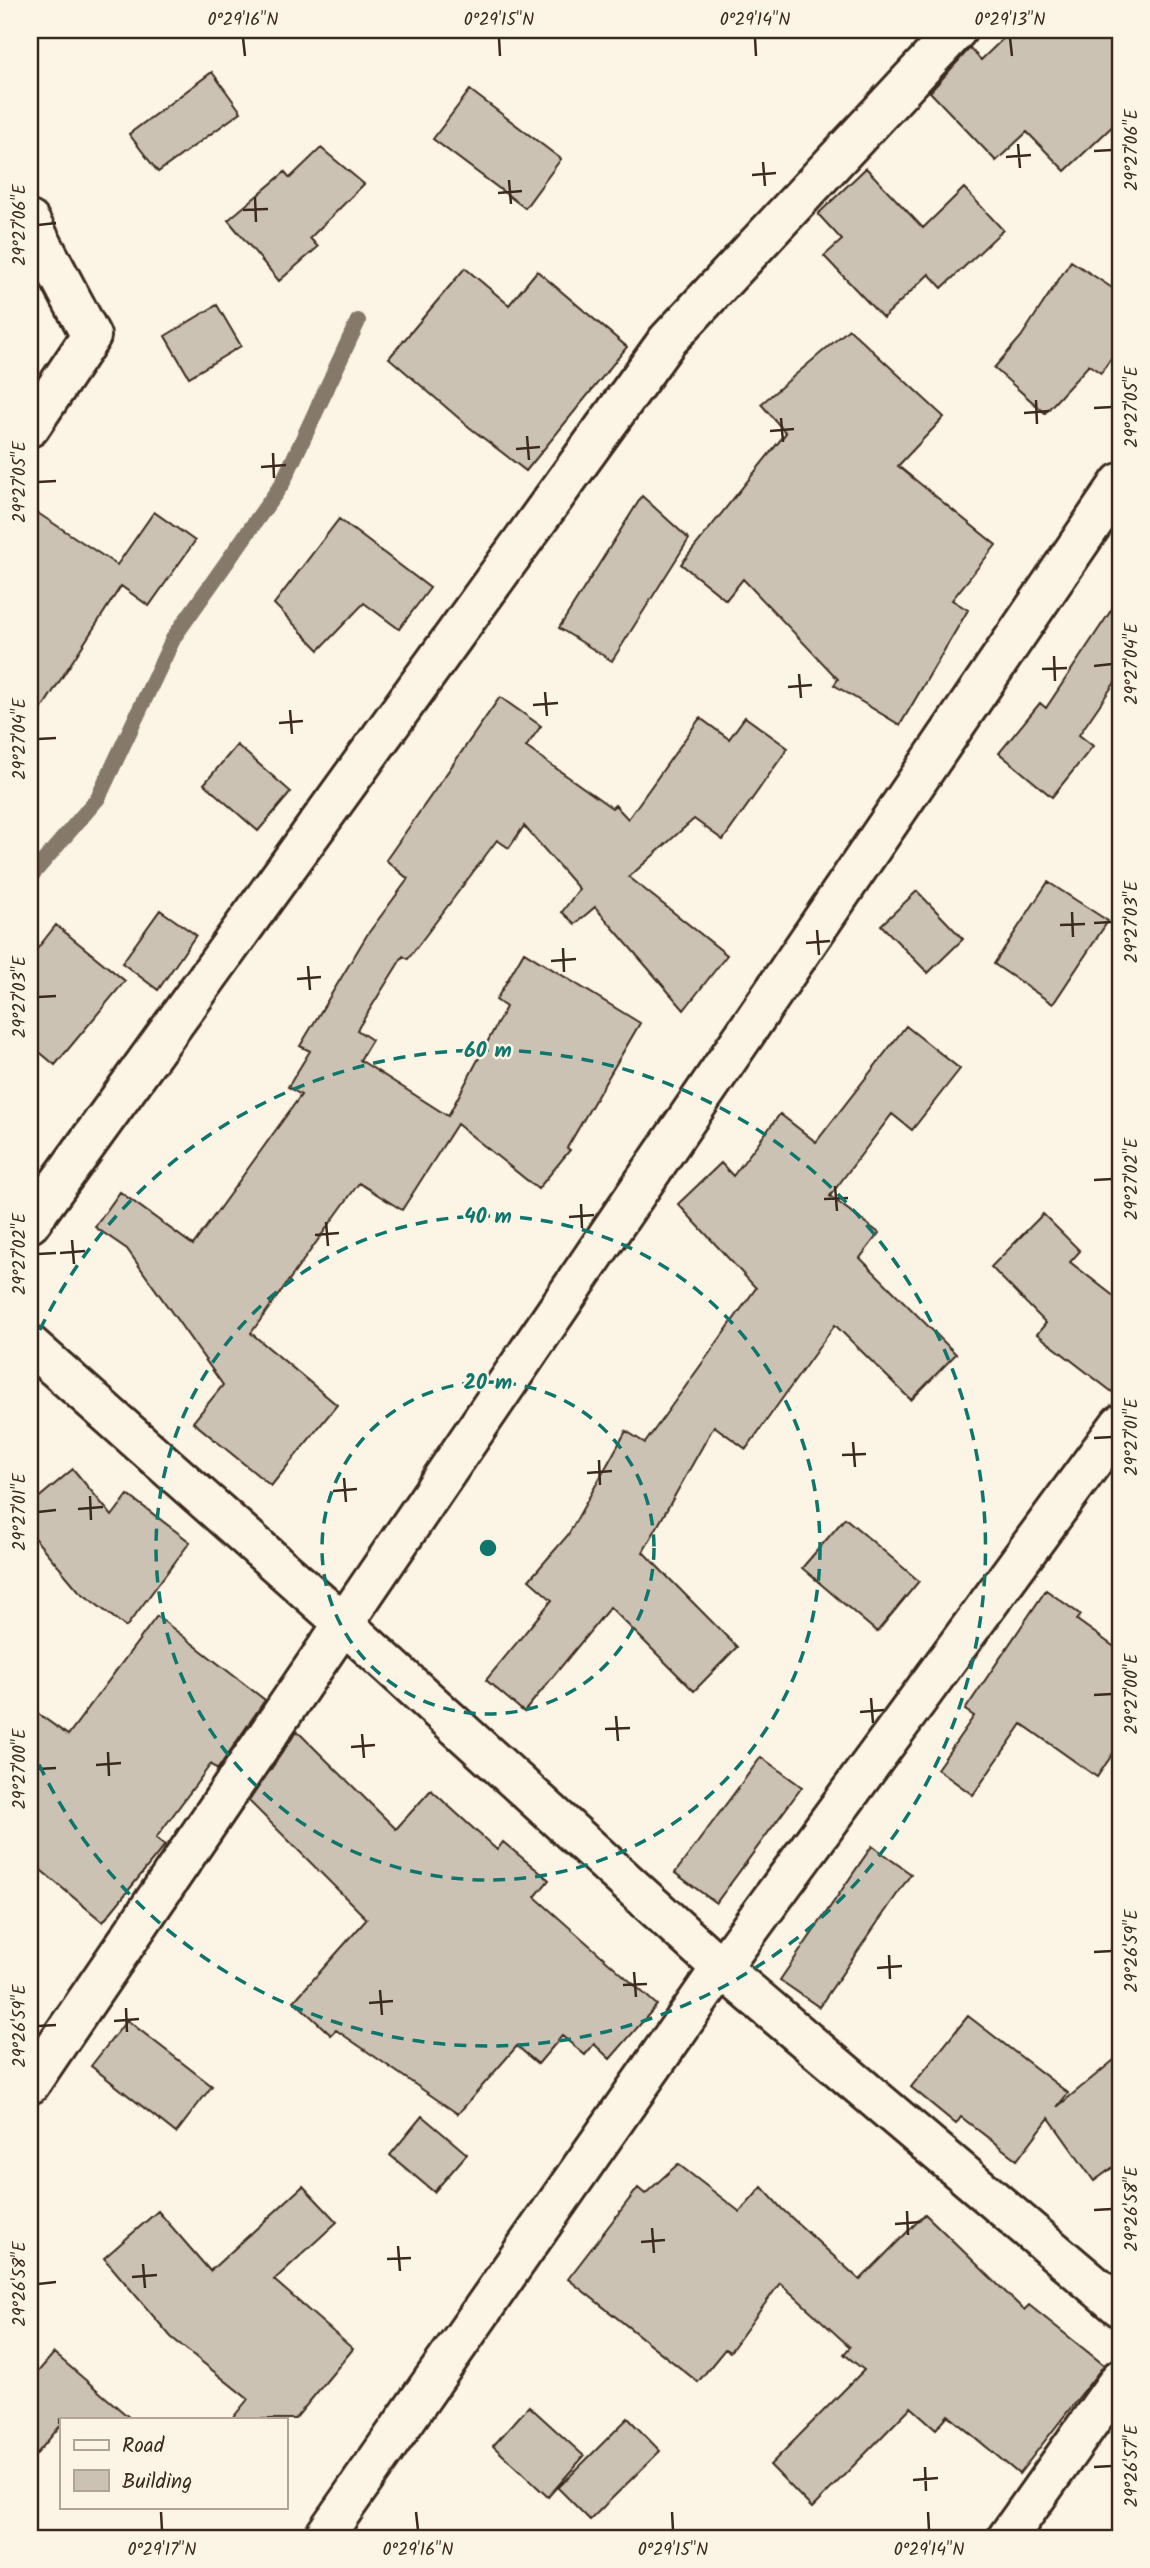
<svg xmlns="http://www.w3.org/2000/svg" width="1150" height="2568" font-family="Kalam,sans-serif">
	<style>
		.lines { fill: none; stroke-linecap: round; stroke-linejoin: round }
		.stream { stroke: #85796b; stroke-width: 16 }
		.building { fill: #ccc2b3; stroke: #3b2a1e; stroke-width: 2 }
		.street-casing { stroke: #3b2a1e; stroke-width: 44 }
		.secondary-casing { stroke: #3b2a1e; stroke-width: 44 }
		.street { stroke: #fcf5e5; stroke-width: 38 }
		.secondary { stroke: #fcf5e5; stroke-width: 38 }
		.ticks { fill: none; stroke: #3b2a1e; stroke-width: 2.5 }
		.ring { fill: none; stroke: #0f766e; stroke-width: 3.5; stroke-dasharray: 12 9 }
		.centre { fill: #0f766e; stroke: #fcf5e5; stroke-width: 3.5 }
		.ring-label { font-size: 21px; text-anchor: middle; font-weight: bold; fill: #0f766e; stroke: #fcf5e5; stroke-width: 5; stroke-linejoin: round; paint-order: stroke }
		.neatline { fill: none; stroke: #3b2a1e; stroke-width: 2.5 }
		.ticks-label { font-size: 18px; text-anchor: middle; fill: #3b2a1e }
	</style>
	<rect width="100%" height="100%" fill="#fcf5e5"/>
	<filter id="ink" filterUnits="userSpaceOnUse"><feTurbulence type="fractalNoise" baseFrequency=".0143" numOctaves="2"/><feDisplacementMap in="SourceGraphic" scale="14" xChannelSelector="R" yChannelSelector="G"/><feConvolveMatrix kernelMatrix="1 2 1 2 8 2 1 2 1" color-interpolation-filters="sRGB"/></filter>
	<g filter="url(#ink)">
		<g class="lines">
			<path class="stream" d="M30 877 98 798 174 637 282 484 358 321"/>
		</g>
		<path class="building" d="M1012 30H1106L1120 45V119L1065 171 1027 132 996 161 930 92 970 48 981 60Z
			M212 72 241 112 158 172 129 134Z
			M470 90 561 159 525 208 433 139Z
			M321 148 364 184 310 238 318 247 279 281 228 220 285 172 290 178Z
			M866 168 923 228 964 188 1003 230 942 288 929 274 883 318 824 256 842 240 818 214Z
			M1071 261 1120 293V345L1101 373 1089 365 1045 413 994 368 1021 337Z
			M465 268 509 305 537 271 627 347 526 471 469 427 389 358Z
			M217 305 241 346 189 377 165 336Z
			M849 329 944 417 898 466 996 545 952 600 968 610 900 725 834 685 838 679 743 579 726 600 681 564 786 433 761 404Z
			M642 496 689 539 612 661 559 628Z
			M30 508 117 565 154 512 195 541 149 606 121 586 30 727Z
			M339 519 430 588 399 629 364 603 319 650 274 604Z
			M1120 597V675L1079 735 1093 746 1052 797 999 753 1040 703 1046 708Z
			M500 697 541 726 526 747 612 808 615 805 628 819 700 718 729 739 745 717 788 748 723 840 694 819 629 877 727 955 684 1010 595 907 575 924 562 912 579 889 524 826 509 848 497 840 408 959 403 956 357 1030 372 1040 360 1060 448 1116 506 1007 496 1000 524 952 640 1023 567 1148 570 1150 538 1189 457 1124 402 1210 359 1183 251 1333 337 1405 271 1486 193 1422 223 1385 127 1249 95 1227 120 1192 193 1245 301 1095 288 1087 310 1051 300 1046 367 935 408 879 386 860Z
			M237 745 291 792 258 831 204 784Z
			M1048 882 1108 921 1053 1004 994 964Z
			M917 891 963 939 928 973 881 925Z
			M160 910 196 935 158 990 122 963Z
			M56 925 125 981 55 1065 30 1044V958Z
			M906 1026 960 1069 912 1130 892 1114 830 1196 879 1233 860 1258 956 1354 911 1400 835 1325 746 1449 714 1426 643 1552 737 1647 694 1691 610 1607 524 1712 486 1680 552 1600 529 1580 568 1535 626 1431 645 1443 756 1288 678 1204 721 1163 733 1176 780 1114 816 1142Z
			M1043 1214 1080 1251 1070 1262 1120 1301V1398L1037 1334 1046 1323 991 1267Z
			M73 1469 112 1516 128 1495 190 1542 126 1627 79 1591 30 1533V1505Z
			M845 1518 919 1581 877 1632 802 1568Z
			M1046 1590 1081 1615 1077 1620 1120 1651V1743L1097 1777 1022 1724 973 1795 937 1769 974 1716 965 1710Z
			M157 1616 265 1700 217 1770 211 1764 156 1838 165 1845 103 1922 30 1861V1708L68 1735Z
			M297 1731 396 1829 431 1790 497 1850 503 1842 549 1880 535 1897 657 2005 610 2059 594 2044 585 2055 562 2036 538 2064 517 2046 458 2114 336 2030 331 2035 294 2001 367 1919 249 1801Z
			M761 1757 802 1787 716 1903 675 1873Z
			M872 1846 911 1874 819 2007 780 1980Z
			M968 2016 1068 2093 1057 2107 1120 2055V2162L1094 2181 1049 2118 1017 2160 961 2117 956 2124 911 2087Z
			M127 2020 212 2086 176 2133 91 2066Z
			M422 2116 467 2154 434 2192 390 2155Z
			M678 2164 740 2212 762 2187 782 2209 860 2280 925 2214 1024 2310 1029 2305 1104 2365 1019 2474 948 2415 936 2429 911 2407 812 2508 770 2465 864 2370 844 2354 850 2347 780 2283 730 2352 725 2349 698 2382 568 2279 638 2188 645 2194Z
			M303 2186 337 2222 274 2280 353 2349 295 2419H232L248 2399 171 2337 104 2258 158 2211 210 2271Z
			M54 2353 131 2419H61V2425L30 2462V2381Z
			M529 2406 584 2456 548 2497 493 2446Z
			M628 2418 660 2451 590 2520 558 2488Z"/>
		<g class="lines">
			<defs>
				<path id="street" d="M30 221 91 336 30 427
					M30 1223 667 341 957 30
					M30 1345 343 1623 721 1968 1120 2307
					M30 2084 1120 483
					M1007 2538 1120 2379"/>
				<path id="secondary" d="M323 2538 721 1968 1120 1424"/>
			</defs>
			<use href="#street" class="street-casing"/>
			<use href="#secondary" class="secondary-casing"/>
			<use href="#street" class="street"/>
			<use href="#secondary" class="secondary"/>
		</g>
	</g>
	<path class="ticks" d="M243 38 245 56M499 38 500 56M755 38 756 56M1010 38 1012 56M1018 144 1020 168M1094 151 1112 150M1006 157 1031 155M763 162 765 186M752 175 776 173M509 180 511 204M498 193 522 191M255 197 256 222M243 210 268 209M38 225 56 223M1036 400 1037 424M1094 408 1112 407M1024 413 1049 411M781 418 783 442M770 431 794 429M527 436 529 460M516 449 540 447M273 453 274 478M261 467 286 465M38 482 56 481M1054 656 1055 681M1094 666 1112 664M1042 669 1067 668M799 674 801 698M788 687 812 685M545 692 547 716M533 705 558 703M290 710 292 734M279 723 303 721M38 739 56 738M1072 912 1073 937M1094 923 1112 922M1060 925 1085 924M817 930 819 955M806 943 830 941M563 948 564 972M551 961 576 959M308 966 310 990M297 979 321 977M38 997 56 996M1094 1180 1112 1179M835 1186 837 1211M824 1199 848 1198M581 1204 582 1228M569 1217 594 1215M326 1222 328 1246M315 1235 339 1233M72 1240 74 1264M60 1253 85 1251M38 1254 56 1253M1094 1438 1112 1437M853 1442 855 1467M842 1455 866 1454M599 1460 600 1485M587 1473 612 1471M344 1478 346 1502M333 1491 357 1489M90 1496 91 1520M78 1509 103 1507M38 1512 56 1510M1094 1695 1112 1694M871 1698 873 1723M860 1712 884 1710M616 1716 618 1741M605 1729 630 1728M362 1734 364 1758M351 1747 375 1745M108 1752 109 1776M96 1765 121 1763M38 1769 56 1768M1094 1952 1112 1951M889 1955 890 1979M877 1968 902 1966M634 1972 636 1997M623 1985 647 1984M380 1990 382 2015M369 2003 393 2001M126 2008 127 2032M114 2021 139 2019M38 2026 56 2025M1094 2210 1112 2209M907 2211 908 2235M895 2224 920 2222M652 2228 654 2253M641 2242 665 2240M398 2246 400 2271M387 2259 411 2258M143 2264 145 2288M132 2277 157 2275M38 2284 56 2282M925 2467 926 2491M1094 2467 1112 2466M913 2480 938 2478M161 2512 162 2530M416 2512 418 2530M672 2512 673 2530M928 2512 929 2530"/>
	<g class="ring">
		<circle cx="488" cy="1548" r="166"/>
		<circle cx="488" cy="1548" r="332"/>
		<path d="M31 1349A498 498 0 1 1 31 1747"/>
	</g>
	<circle cx="488" cy="1548" r="10" class="centre"/>
	<g class="ring-label">
		<text x="488" y="1057">60 m</text>
		<text x="488" y="1223">40 m</text>
		<text x="488" y="1389">20 m</text>
	</g>
	<rect width="1150" height="2568" fill="none" stroke="#fcf5e5" stroke-width="77"/>
	<rect x="60" y="2418" width="228" height="91" fill="#fcf5e5" stroke="#afa495" stroke-width="2"/>
	<rect x="74" y="2440" width="35" height="10" fill="#fcf5e5" stroke="#afa495" stroke-width="2"/>
	<text x="122" y="2452" font-size="21" fill="#3b2a1e">Road</text>
	<rect x="74" y="2470" width="35" height="21" fill="#ccc2b3" stroke="#afa495" stroke-width="2"/>
	<text x="122" y="2488" font-size="21" fill="#3b2a1e">Building</text>
	<rect x="38" y="38" width="1074" height="2492" class="neatline"/>
	<g class="ticks-label">
		<text x="243" y="25">0°29'16"N</text>
		<text x="499" y="25">0°29'15"N</text>
		<text x="755" y="25">0°29'14"N</text>
		<text x="1010" y="25">0°29'13"N</text>
		<text transform="translate(1131 150) rotate(-90)" y="6">29°27'06"E</text>
		<text transform="translate(19 225) rotate(-90)" y="6">29°27'06"E</text>
		<text transform="translate(1131 407) rotate(-90)" y="6">29°27'05"E</text>
		<text transform="translate(19 482) rotate(-90)" y="6">29°27'05"E</text>
		<text transform="translate(1131 664) rotate(-90)" y="6">29°27'04"E</text>
		<text transform="translate(19 739) rotate(-90)" y="6">29°27'04"E</text>
		<text transform="translate(1131 922) rotate(-90)" y="6">29°27'03"E</text>
		<text transform="translate(19 997) rotate(-90)" y="6">29°27'03"E</text>
		<text transform="translate(1131 1179) rotate(-90)" y="6">29°27'02"E</text>
		<text transform="translate(19 1254) rotate(-90)" y="6">29°27'02"E</text>
		<text transform="translate(1131 1437) rotate(-90)" y="6">29°27'01"E</text>
		<text transform="translate(19 1512) rotate(-90)" y="6">29°27'01"E</text>
		<text transform="translate(1131 1694) rotate(-90)" y="6">29°27'00"E</text>
		<text transform="translate(19 1769) rotate(-90)" y="6">29°27'00"E</text>
		<text transform="translate(1131 1951) rotate(-90)" y="6">29°26'59"E</text>
		<text transform="translate(19 2026) rotate(-90)" y="6">29°26'59"E</text>
		<text transform="translate(1131 2209) rotate(-90)" y="6">29°26'58"E</text>
		<text transform="translate(19 2284) rotate(-90)" y="6">29°26'58"E</text>
		<text transform="translate(1131 2466) rotate(-90)" y="6">29°26'57"E</text>
		<text x="162" y="2555">0°29'17"N</text>
		<text x="418" y="2555">0°29'16"N</text>
		<text x="673" y="2555">0°29'15"N</text>
		<text x="929" y="2555">0°29'14"N</text>
	</g>
</svg>
